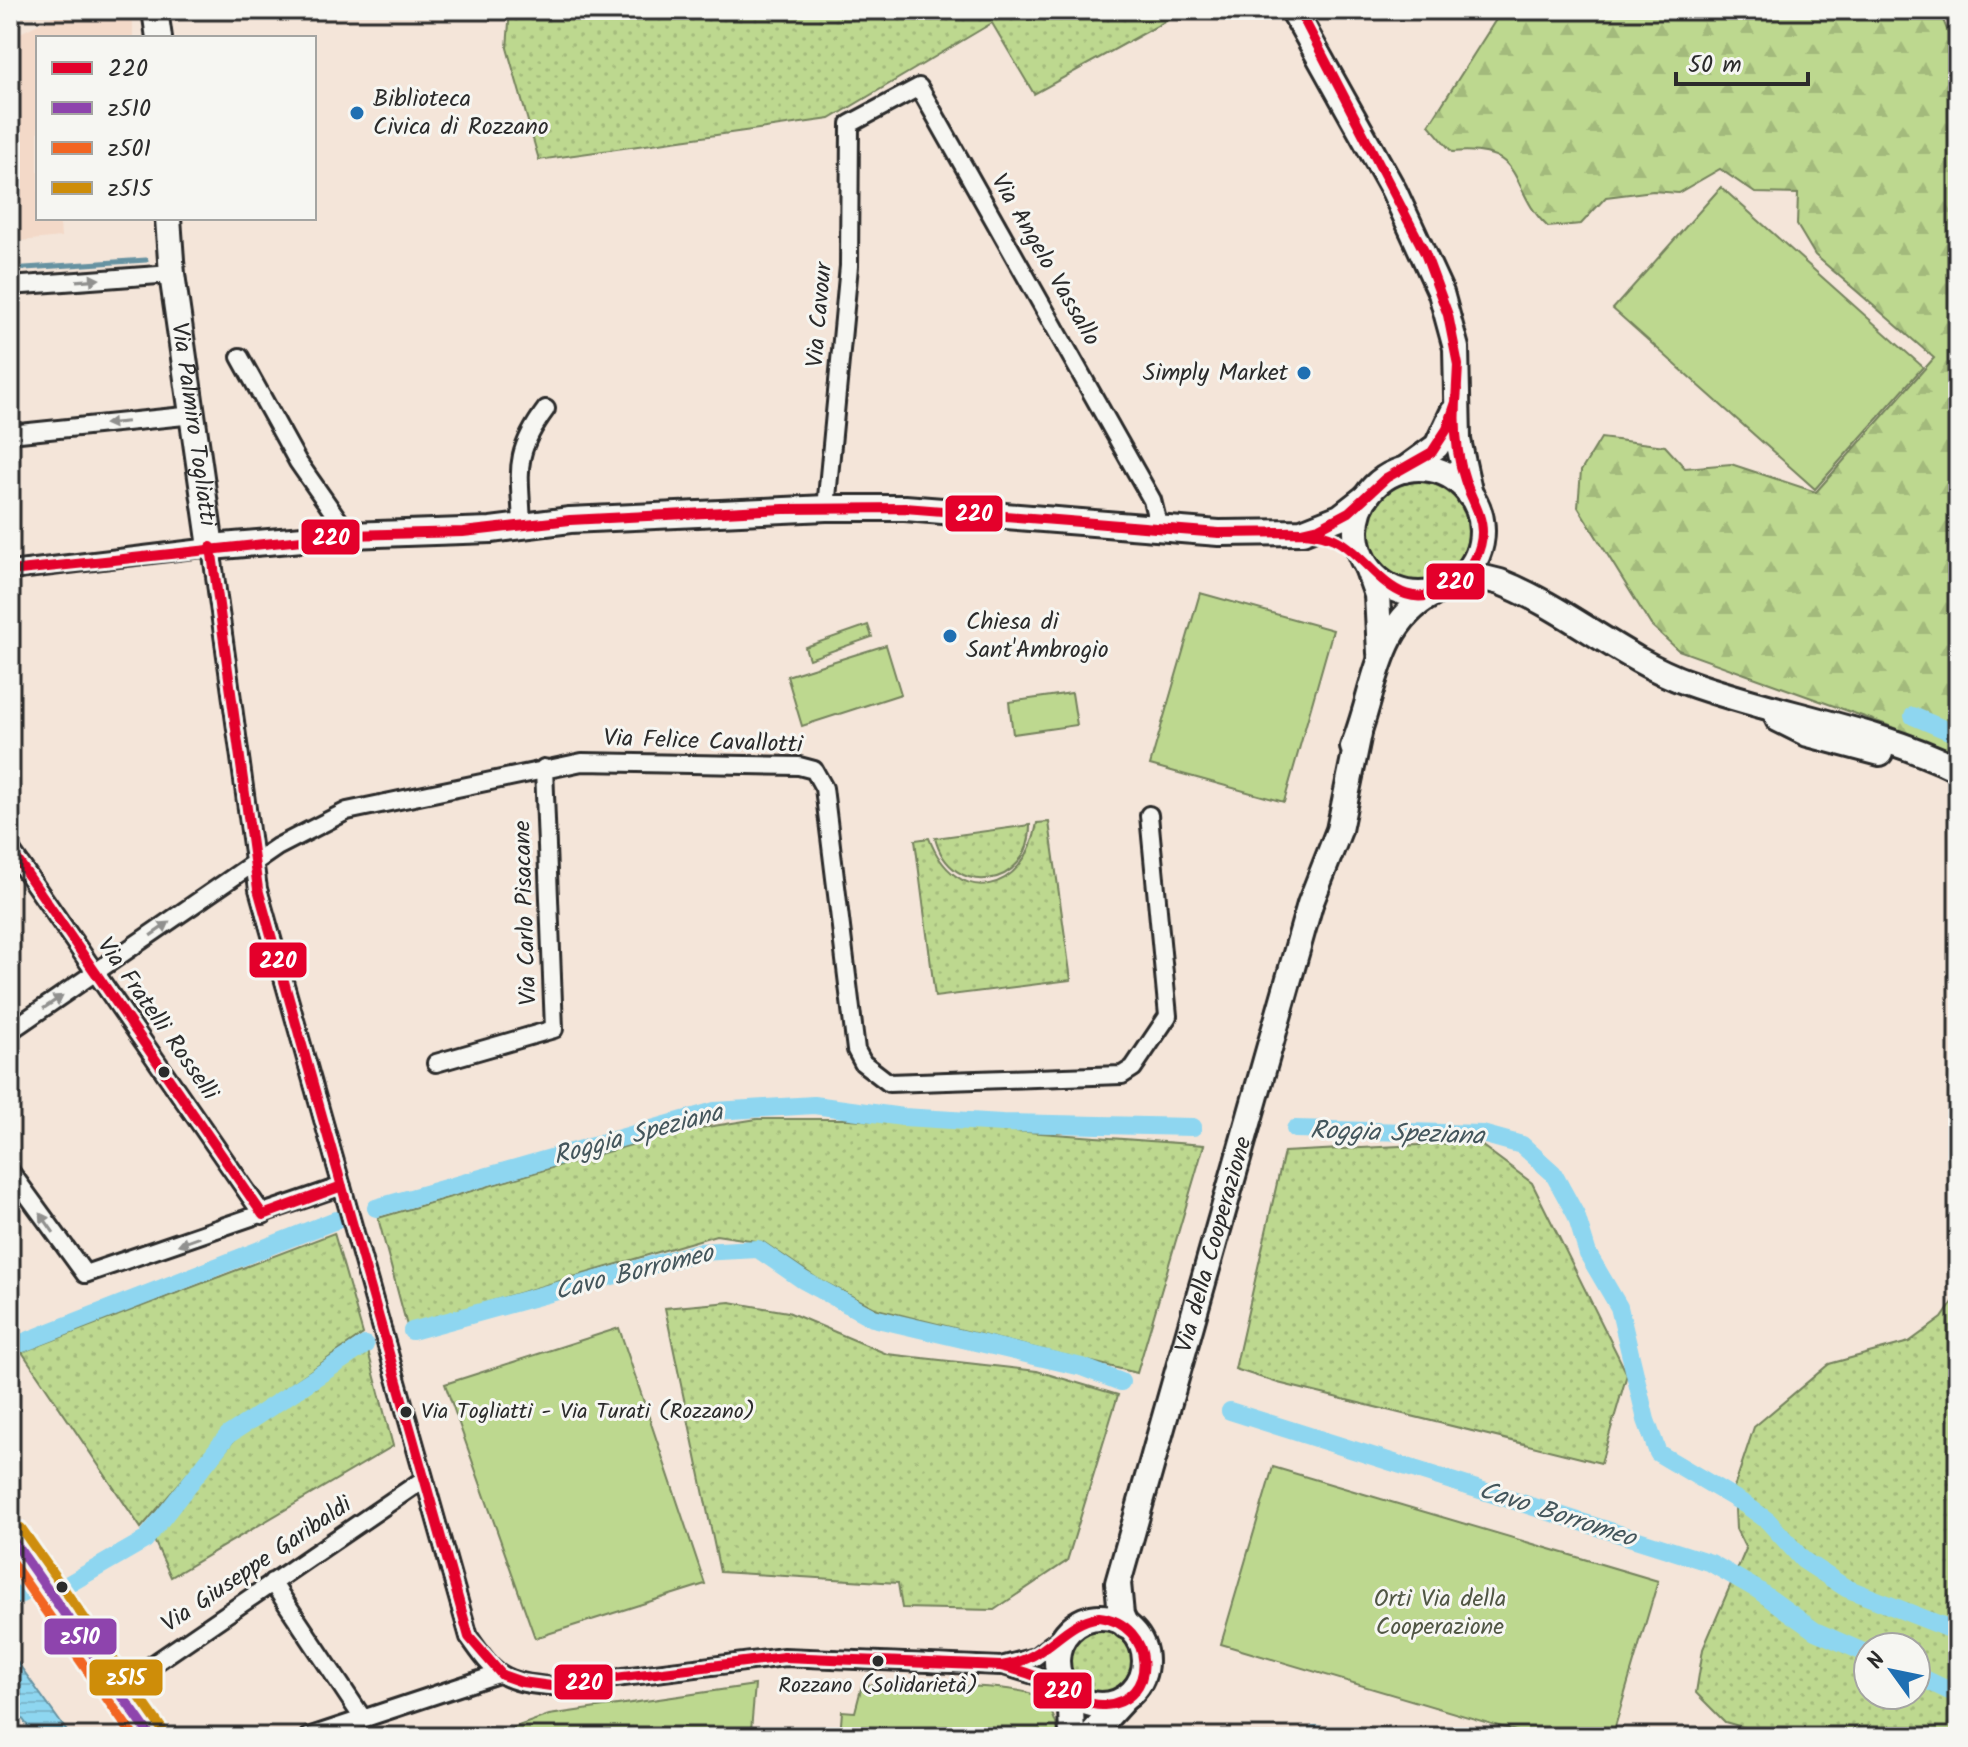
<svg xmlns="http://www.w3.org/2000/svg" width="1968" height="1747" font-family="Kalam,sans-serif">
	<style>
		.built { fill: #f3d9c8 }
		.grass { fill: url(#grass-dots); stroke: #74825d; stroke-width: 2; fill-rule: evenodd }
		.forest { fill: url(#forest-firs); stroke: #74825d; stroke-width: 2 }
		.garden { fill: #bdd88f; stroke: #74825d; stroke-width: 2 }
		.water { fill: url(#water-rules); stroke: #6692a1; stroke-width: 2 }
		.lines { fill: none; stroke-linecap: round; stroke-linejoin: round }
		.stream { stroke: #6692a1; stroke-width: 5 }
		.canal { stroke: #8ed6f0; stroke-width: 18 }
		.street-casing { stroke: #2b2b2b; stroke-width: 22 }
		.secondary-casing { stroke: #2b2b2b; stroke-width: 30 }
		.primary-casing { stroke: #2b2b2b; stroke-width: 32 }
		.street { stroke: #f6f6f2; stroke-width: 16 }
		.secondary { stroke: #f6f6f2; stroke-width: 24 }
		.primary { stroke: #f6f6f2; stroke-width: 26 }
		.bus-1-casing { stroke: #f6f6f2; stroke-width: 16 }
		.bus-2-casing { stroke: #f6f6f2; stroke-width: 16 }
		.bus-3-casing { stroke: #f6f6f2; stroke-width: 16 }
		.bus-4-casing { stroke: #f6f6f2; stroke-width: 16 }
		.bus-1 { stroke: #e4002b; stroke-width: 10 }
		.bus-2 { stroke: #8e44ad; stroke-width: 10 }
		.bus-3 { stroke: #f26522; stroke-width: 10 }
		.bus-4 { stroke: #ce8d09; stroke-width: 10 }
		.oneway { fill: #90908e }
		.poi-dot { fill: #1f6fb2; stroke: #f6f6f2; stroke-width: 3 }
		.bus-dot { fill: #2b2b2b; stroke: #f6f6f2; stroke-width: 3 }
		.labels { text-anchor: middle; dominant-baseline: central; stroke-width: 6; stroke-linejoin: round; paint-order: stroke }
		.bus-label { font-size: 22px; fill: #2b2b2b; stroke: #f6f6f2; text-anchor: start }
		.poi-label { font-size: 24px; fill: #2b2b2b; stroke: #f6f6f2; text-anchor: start }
		.street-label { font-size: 24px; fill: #2b2b2b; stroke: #f6f6f2 }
		.park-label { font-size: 24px; fill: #505644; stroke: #f6f6f2 }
		.water-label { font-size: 26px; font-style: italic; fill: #44565c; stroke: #f6f6f2 }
		.line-badge { stroke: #f6f6f2; stroke-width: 3 }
		.badge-label { font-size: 22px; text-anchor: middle; font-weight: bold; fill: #fff }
	</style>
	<defs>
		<pattern id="grass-dots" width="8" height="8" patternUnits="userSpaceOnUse" patternTransform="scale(2)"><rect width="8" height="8" fill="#bdd88f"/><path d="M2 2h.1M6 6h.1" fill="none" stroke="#a3ba7c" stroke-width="1.8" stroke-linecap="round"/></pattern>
		<pattern id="forest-firs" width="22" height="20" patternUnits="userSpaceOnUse" patternTransform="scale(2)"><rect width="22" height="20" fill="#bdd88f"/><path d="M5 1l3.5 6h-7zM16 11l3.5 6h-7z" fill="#a3ba7c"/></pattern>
		<pattern id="water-rules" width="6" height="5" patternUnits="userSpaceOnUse" patternTransform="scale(2)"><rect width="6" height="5" fill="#8ed6f0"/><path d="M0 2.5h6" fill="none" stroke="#7bb8ce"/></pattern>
	</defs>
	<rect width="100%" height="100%" fill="#f4e5d9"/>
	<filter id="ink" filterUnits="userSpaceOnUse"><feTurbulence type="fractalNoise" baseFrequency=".0125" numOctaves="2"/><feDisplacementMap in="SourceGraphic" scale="16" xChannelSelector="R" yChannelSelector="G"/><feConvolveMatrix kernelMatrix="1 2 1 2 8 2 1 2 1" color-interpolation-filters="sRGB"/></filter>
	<g filter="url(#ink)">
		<path class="built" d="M66 10H107L133 22V38H38V218H65L60 224 61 237 10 242V38Z"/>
		<path class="grass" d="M510 10H1186L1034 94 992 23 830 119 539 160 507 48Z
			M1368 532a50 50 0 1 1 100 0a50 50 0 1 1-100 0Z
			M1049 822 1071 980 935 997 915 840 929 838C956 909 1025 895 1037 823Z
			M1030 825C1031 889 951 900 935 838Z
			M757 1119H848L1204 1145 1137 1373 877 1309 818 1279 763 1242 716 1235 407 1326 378 1218 676 1132Z
			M1477 1142 1532 1183 1627 1374 1601 1463 1278 1383 1235 1369 1284 1152Z
			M334 1233 363 1334 224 1431 141 1528 22 1352Z
			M1958 1295V1737H1777L1725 1722 1696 1693 1703 1649 1746 1549 1736 1529 1734 1488 1754 1427 1829 1364 1909 1342 1942 1318ZM1916 1647V1695H1868V1647Z
			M730 1302 788 1312 887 1354 1037 1371 1118 1395 1067 1561 994 1610 902 1608 898 1583 720 1572 665 1308Z
			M368 1351 393 1446 171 1577 153 1538 235 1439Z
			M1067 1662a34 34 0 1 1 68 0a34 34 0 1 1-68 0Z"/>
		<path class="forest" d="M1502 10H1939L1958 57V756L1887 725 1678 650 1651 625 1578 507 1581 471 1601 438 1665 446 1685 468 1731 464 1816 492 1934 358 1815 255 1797 225 1798 194 1755 193 1720 169 1678 193 1653 191 1606 197 1581 224 1548 227C1507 189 1529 145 1452 152L1429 125Z"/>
		<path class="garden" d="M1721 187 1923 367 1815 489 1613 309Z
			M1200 593 1333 630 1284 802 1150 765Z
			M868 625 872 637 809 659 805 647Z
			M886 645 901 694 802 726 787 676Z
			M1072 693 1077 725 1013 734 1009 702Z
			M619 1328 705 1584 535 1638 445 1384Z
			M1273 1467 1658 1581 1612 1737H1536L1221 1644Z
			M755 1685 751 1730 799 1737H503L501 1732 549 1715Z
			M862 1685C901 1687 1003 1682 1035 1695 1051 1702 1055 1721 1060 1736L840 1737 842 1711 855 1712Z"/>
		<path class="water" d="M10 1652 71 1737H36L10 1702Z"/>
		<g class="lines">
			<path class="stream" d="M10 269 146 260"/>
			<path class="canal" d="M1913 716 1958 735
				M1295 1129 1482 1134 1522 1145 1553 1173 1576 1215 1588 1254 1619 1307 1646 1420 1658 1453 1746 1505 1768 1521 1803 1560 1846 1588 1958 1632
				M376 1208 715 1111 814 1105 903 1117 1002 1123 1193 1127
				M412 1331 699 1252 758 1249 803 1280 873 1318 1082 1367 1121 1382
				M22 1343 336 1220
				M1230 1411 1711 1563 1758 1590 1815 1631 1868 1654
				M67 1585 145 1540 228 1435 365 1345
				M10 1598 29 1591
				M1916 1675 1958 1695
				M1315 1734 1328 1737"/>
			<defs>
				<path id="street" d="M10 286 172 274
					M240 357 298 462 349 535
					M10 434 194 415
					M826 508 849 266 850 124 919 87 1152 500 1159 528
					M522 525C520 471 512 455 546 409
					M10 571 211 547 258 889 469 1637C495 1675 504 1683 551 1686L784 1657 1001 1666 1035 1657 1070 1630
					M10 849 263 1215
					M10 1031 277 847 347 811 582 762 799 766 814 770 824 788 856 1050 863 1063 889 1083 1122 1075 1133 1068 1168 1016 1149 815
					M436 1063 554 1029 544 768
					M10 1171 85 1274 342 1186
					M272 1582 362 1717
					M1007 1667 1037 1676 1069 1695
					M117 1689 424 1479
					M308 1737 498 1674"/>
				<g id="secondary">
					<path d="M155 10 159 38"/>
					<path d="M1293 10 1394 191 1441 293 1456 348 1458 440 1470 495"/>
					<path id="s1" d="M168 218 172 274 211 547 349 535 491 530 570 520 826 508H905L1219 533 1302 532 1340 517 1367 496"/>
					<circle cx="1419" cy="531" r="63"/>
					<path d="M1404 470 1437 446 1453 412"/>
					<path d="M1367 567 1377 595 1380 653"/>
					<path d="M1452 585 1484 578 1500 582C1567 608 1621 659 1689 683 1778 715 1872 727 1958 769"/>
					<path d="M1778 719 1808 734 1880 753"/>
					<path d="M1353 747C1376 692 1375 625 1433 594"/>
					<circle cx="1101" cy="1661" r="44"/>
					<path id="s2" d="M1126 1626 1121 1615 1118 1583 1310 904 1339 830 1359 733"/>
					<path d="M1063 1685 1071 1708 1072 1737"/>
					<path d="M1089 1737 1123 1700"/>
				</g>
				<path id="primary" d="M10 1536 151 1737"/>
			</defs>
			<use href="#street" class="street-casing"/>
			<use href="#secondary" class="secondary-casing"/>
			<use href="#primary" class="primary-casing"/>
			<use href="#street" class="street"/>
			<use href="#secondary" class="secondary"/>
			<use href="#primary" class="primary"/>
			<defs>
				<path id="bus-1" d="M1274 532C1294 532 1315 530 1334 539 1374 558 1398 628 1458 580 1472 569 1482 550 1482 532 1482 513 1470 497 1465 480 1455 451 1454 419 1457 389
					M211 547 258 889 469 1637 502 1675 522 1682 551 1686 784 1657 1001 1666
					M10 571 349 535 463 532 570 520 784 509 905 508 1219 533 1302 532 1319 528 1349 512 1386 478 1432 452 1447 429 1456 402 1458 365 1448 315 1425 253 1299 10
					M10 849 263 1215 342 1186
					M1099 1617C1156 1624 1159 1702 1104 1705 1081 1706 1062 1688 1042 1679 1029 1673 1015 1669 1001 1666 1050 1659 1060 1623 1099 1617Z"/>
				<path id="bus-2" d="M10 1536 151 1737"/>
				<path id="bus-3" d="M10 1560 134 1737"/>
				<path id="bus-4" d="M21 1528 162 1729"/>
			</defs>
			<use href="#bus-1" class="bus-1-casing"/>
			<use href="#bus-2" class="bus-2-casing"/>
			<use href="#bus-3" class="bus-3-casing"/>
			<use href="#bus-4" class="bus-4-casing"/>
			<use href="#bus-1" class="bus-1"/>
			<use href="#bus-2" class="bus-2"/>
			<use href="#bus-3" class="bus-3"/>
			<use href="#bus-4" class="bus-4"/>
		</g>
		<defs><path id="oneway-solid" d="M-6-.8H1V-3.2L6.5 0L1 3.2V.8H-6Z" transform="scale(2)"/></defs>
		<g class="oneway">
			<use href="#oneway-solid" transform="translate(88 280) rotate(-4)"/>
			<use href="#oneway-solid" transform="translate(116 423) rotate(174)"/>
			<use href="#oneway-solid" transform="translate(160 929) rotate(-35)"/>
			<use href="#oneway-solid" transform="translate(53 1002) rotate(-34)"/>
			<use href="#oneway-solid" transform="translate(47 1223) rotate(-125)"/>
			<use href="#oneway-solid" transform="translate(189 1241) rotate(161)"/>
		</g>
	</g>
	<g class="poi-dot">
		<circle cx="357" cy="113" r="8"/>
		<circle cx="1304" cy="373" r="8"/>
		<circle cx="950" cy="636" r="8"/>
	</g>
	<g class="bus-dot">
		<circle cx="164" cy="1072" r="7"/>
		<circle cx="406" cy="1412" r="7"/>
		<circle cx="62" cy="1587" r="7"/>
		<circle cx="878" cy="1661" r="7"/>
	</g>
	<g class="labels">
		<g class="bus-label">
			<text x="421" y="1412">Via Togliatti - Via Turati (Rozzano)</text>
			<text x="878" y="1686" text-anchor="middle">Rozzano (Solidarietà)</text>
		</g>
		<g class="poi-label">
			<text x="373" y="99">Biblioteca<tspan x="373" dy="28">Civica di Rozzano</tspan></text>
			<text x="1288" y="373" text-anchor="end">Simply Market</text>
			<text x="966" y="622">Chiesa di<tspan x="966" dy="28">Sant'Ambrogio</tspan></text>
		</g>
		<g class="street-label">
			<text transform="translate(1045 260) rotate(60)">Via Angelo Vassallo</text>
			<text transform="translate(820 315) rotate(-85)">Via Cavour</text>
			<text stroke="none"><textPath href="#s1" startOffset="208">Via Palmiro Togliatti</textPath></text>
			<text transform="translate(703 742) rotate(2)">Via Felice Cavallotti</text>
			<text transform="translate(526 913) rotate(-92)">Via Carlo Pisacane</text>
			<text transform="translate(157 1019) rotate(55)">Via Fratelli Rosselli</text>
			<text stroke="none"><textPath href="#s2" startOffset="396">Via della Cooperazione</textPath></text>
			<text transform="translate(257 1565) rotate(-34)">Via Giuseppe Garibaldi</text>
		</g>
		<g class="park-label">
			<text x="1440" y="1599">Orti Via della<tspan x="1440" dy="28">Cooperazione</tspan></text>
		</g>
		<g class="water-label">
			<text transform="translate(1397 1134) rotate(2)">Roggia Speziana</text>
			<text transform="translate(638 1135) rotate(-15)">Roggia Speziana</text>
			<text transform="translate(634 1273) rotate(-14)">Cavo Borromeo</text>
			<text transform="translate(1557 1515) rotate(18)">Cavo Borromeo</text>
		</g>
	</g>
	<g class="line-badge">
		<rect x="944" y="494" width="60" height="39" rx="8" fill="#e4002b"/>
		<rect x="300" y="518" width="61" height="38" rx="8" fill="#e4002b"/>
		<rect x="1425" y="562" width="61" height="39" rx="8" fill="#e4002b"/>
		<rect x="248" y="941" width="60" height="38" rx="8" fill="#e4002b"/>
		<rect x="43" y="1617" width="75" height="39" rx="8" fill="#8e44ad"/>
		<rect x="88" y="1658" width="76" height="39" rx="8" fill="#ce8d09"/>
		<rect x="553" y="1663" width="61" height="38" rx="8" fill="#e4002b"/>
		<rect x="1032" y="1671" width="61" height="39" rx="8" fill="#e4002b"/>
	</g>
	<g class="badge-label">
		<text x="974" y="521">220</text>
		<text x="331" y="545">220</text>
		<text x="1455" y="589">220</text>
		<text x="278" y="968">220</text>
		<text x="80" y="1644">z510</text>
		<text x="126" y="1685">z515</text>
		<text x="584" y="1690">220</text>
		<text x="1063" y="1698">220</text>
	</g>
	<rect width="1968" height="1747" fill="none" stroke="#f6f6f2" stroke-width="40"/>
	<rect x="20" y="20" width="1928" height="1707" fill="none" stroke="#2b2b2b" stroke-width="3" filter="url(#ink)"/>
	<rect x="36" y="36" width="280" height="184" fill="#f6f6f2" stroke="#a5a5a2" stroke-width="2"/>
	<rect x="52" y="62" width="40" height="12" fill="#e4002b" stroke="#a5a5a2" stroke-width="2"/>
	<text x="108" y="76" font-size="24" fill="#2b2b2b">220</text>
	<rect x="52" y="102" width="40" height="12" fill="#8e44ad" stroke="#a5a5a2" stroke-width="2"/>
	<text x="108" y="116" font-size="24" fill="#2b2b2b">z510</text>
	<rect x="52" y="142" width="40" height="12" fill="#f26522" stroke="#a5a5a2" stroke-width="2"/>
	<text x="108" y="156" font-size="24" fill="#2b2b2b">z501</text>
	<rect x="52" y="182" width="40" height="12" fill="#ce8d09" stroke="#a5a5a2" stroke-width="2"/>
	<text x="108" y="196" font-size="24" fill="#2b2b2b">z515</text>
	<g transform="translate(1892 1671) rotate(303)"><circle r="38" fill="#f6f6f2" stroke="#a5a5a2" stroke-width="2"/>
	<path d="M0-6L14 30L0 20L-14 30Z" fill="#1f6fb2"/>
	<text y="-12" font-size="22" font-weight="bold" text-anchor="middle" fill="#2b2b2b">N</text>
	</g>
	<path d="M1676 72v12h132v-12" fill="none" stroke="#2b2b2b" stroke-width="4"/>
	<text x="1688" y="72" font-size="24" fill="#2b2b2b" stroke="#f6f6f2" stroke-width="6" paint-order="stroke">50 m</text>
</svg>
